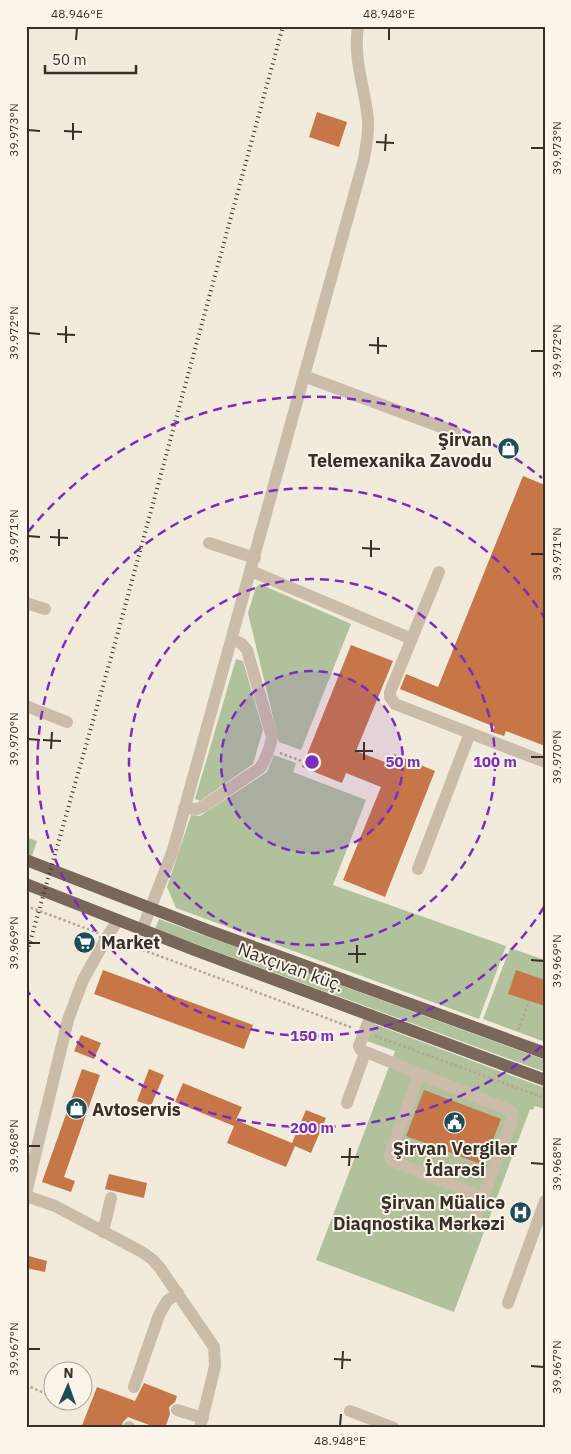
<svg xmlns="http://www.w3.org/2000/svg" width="571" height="1454" font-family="'IBM Plex Sans',sans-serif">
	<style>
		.green { fill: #b0c19c }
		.building { fill: #c67647 }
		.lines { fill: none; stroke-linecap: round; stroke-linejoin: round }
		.path { stroke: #b6a692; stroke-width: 2.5; stroke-dasharray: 2.5 2.5; stroke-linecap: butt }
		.minor { stroke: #cabca8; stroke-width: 12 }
		.major { stroke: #79685a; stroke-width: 12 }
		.rail { stroke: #372f28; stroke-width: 4; stroke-dasharray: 1 4; stroke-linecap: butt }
		.ticks { fill: none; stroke: #372f28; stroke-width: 2 }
		.ring { fill: none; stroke: #7b2cbf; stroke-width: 2.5; stroke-dasharray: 9 6 }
		.labels { text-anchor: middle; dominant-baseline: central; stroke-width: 4; stroke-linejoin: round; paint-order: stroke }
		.poi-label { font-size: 18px; font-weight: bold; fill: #372f28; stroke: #faf4e9; text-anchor: end }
		.street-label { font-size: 18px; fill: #372f28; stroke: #faf4e9 }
		.centre { fill: #7b2cbf; stroke: #faf4e9; stroke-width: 2.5 }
		.ring-label { font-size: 15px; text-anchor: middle; font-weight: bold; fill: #7b2cbf; stroke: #faf4e9; stroke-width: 4; stroke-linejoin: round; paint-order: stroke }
		.neatline { fill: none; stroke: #372f28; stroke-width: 2 }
		.ticks-label { font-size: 12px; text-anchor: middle; fill: #372f28 }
	</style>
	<rect width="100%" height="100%" fill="#f2ebdc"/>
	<path class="green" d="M260 584 351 624 301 750 279 742 248 613 256 587Z
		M236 659 243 661 263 730 253 764 200 801 195 799Z
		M274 755 296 763 293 772 366 800 333 885 506 946 479 1019 176 908 167 887 191 815 200 816 267 772Z
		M26 837 37 841 32 856 26 854Z
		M159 919 545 1060V1072L155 929Z
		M510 948 545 960V1042L483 1019Z
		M374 1024 545 1088V1109L535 1106 533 1110 530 1109 454 1312 316 1260 395 1051 367 1041Z"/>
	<path class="building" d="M317 112 347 122 339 147 309 137Z
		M523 476 545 485V746L506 731 504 736 492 732 495 727 400 689 406 674 438 687Z
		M351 645 393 661 356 751 390 764 394 754 435 771 385 897 343 880 381 787 346 773 342 783 302 767Z
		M82 933 93 938 87 952 76 948Z
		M103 970 253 1025 244 1049 94 994Z
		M516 970 545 980V1006L508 994Z
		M81 1035 101 1043 94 1059 74 1051Z
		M82 1069 100 1075 64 1177 75 1181 71 1192 42 1182Z
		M149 1069 164 1075 151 1106 137 1101Z
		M183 1083 242 1107 236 1120 292 1143 306 1110 326 1118 311 1153 295 1146 286 1167 227 1143 234 1126 175 1102Z
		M424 1090 501 1119 483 1165 406 1136Z
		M109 1174 147 1183 144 1198 105 1189Z
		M29 1256 47 1261 45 1272 26 1268Z
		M144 1383 177 1396 175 1402 169 1407 170 1414 165 1428H157L128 1417 123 1422 121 1428H81L97 1387 135 1401Z"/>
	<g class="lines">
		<path class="path" d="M280 753 304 762
			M26 906 98 933
			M119 941 353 1028
			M518 1030 529 1001
			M375 1036 545 1098
			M26 1385 51 1396"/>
		<path class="minor" d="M304 376 455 432
			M209 543 255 558
			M251 571 412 639
			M439 572 390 692V697L395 704 545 762
			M26 603 45 609
			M26 706 67 722
			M184 808 197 809 204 806 260 768C266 759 270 748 272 737L247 650 242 644 232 639
			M418 869 470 733
			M142 930 173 850 364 159C366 146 369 133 368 120 365 86 353 62 358 26
			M371 1015 359 1046 361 1050 511 1111 512 1116 511 1123 471 1228
			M419 1074 390 1155 392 1161 483 1197
			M347 1103 365 1053
			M26 1193 68 1020 83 980 107 937 118 920
			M26 1196 55 1206 142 1252 153 1260 160 1268 214 1347 215 1366 200 1428
			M103 1232 111 1198
			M508 1303 545 1201
			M134 1387 159 1315 167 1301 178 1293
			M177 1410 203 1418
			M350 1411 394 1428
			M129 1427 130 1428"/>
		<path class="major" d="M26 860 210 931 545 1053
			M26 884 197 951 545 1080"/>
		<path class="rail" d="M26 956 112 654 283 26"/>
	</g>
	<path class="ticks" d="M76 40 77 28M389 40V28M28 130 40 131M64 131 82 132M73 140V123M376 142 394 143M531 148H544M385 151 386 134M28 333 40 334M57 334 75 335M66 343V326M369 345 387 346M531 351H544M378 354V337M28 536 40 537M50 537 68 538M59 546V529M362 548 380 549M531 554H544M371 557V540M28 739 40 740M43 740 61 741M51 749 52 732M355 751H373M531 757H544M364 760V742M28 943H40M348 954H366M531 960 544 961M357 963V945M28 1146H40M341 1157H359M531 1163 544 1164M349 1166 350 1148M28 1349H40M334 1359 351 1360M531 1366 544 1367M342 1369 343 1351M340 1426 341 1414"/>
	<circle cx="312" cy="762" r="91" fill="#7b2cbf" fill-opacity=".12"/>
	<g class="ring">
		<circle cx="312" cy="762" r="91"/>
		<circle cx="312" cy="762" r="183"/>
		<path d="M544 907A274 274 0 1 1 544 617"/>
		<path d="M542 1046A366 366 0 0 1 28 992M28 532A366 366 0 0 1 542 478"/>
	</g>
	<defs>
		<symbol id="shop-disc" viewBox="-11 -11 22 22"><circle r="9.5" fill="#1e4d59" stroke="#faf4e9"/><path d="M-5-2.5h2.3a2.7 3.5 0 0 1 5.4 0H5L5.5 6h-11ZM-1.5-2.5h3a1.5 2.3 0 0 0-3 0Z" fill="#fff"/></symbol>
		<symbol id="supermarket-disc" viewBox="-11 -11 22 22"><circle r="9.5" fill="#1e4d59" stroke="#faf4e9"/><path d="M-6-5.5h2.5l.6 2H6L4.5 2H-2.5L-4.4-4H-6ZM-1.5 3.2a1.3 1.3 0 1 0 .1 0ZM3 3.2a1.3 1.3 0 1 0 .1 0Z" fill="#fff"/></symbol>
		<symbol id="civic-disc" viewBox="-11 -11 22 22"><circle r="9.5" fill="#1e4d59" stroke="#faf4e9"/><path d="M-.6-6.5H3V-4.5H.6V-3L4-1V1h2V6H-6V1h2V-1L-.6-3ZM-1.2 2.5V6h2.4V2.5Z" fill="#fff"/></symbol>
		<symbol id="hospital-disc" viewBox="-11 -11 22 22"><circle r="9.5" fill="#1e4d59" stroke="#faf4e9"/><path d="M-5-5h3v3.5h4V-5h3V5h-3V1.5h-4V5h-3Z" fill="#fff"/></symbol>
	</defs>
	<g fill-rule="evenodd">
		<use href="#shop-disc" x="496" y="436" width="25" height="25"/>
		<use href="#supermarket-disc" x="72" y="930" width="25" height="25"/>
		<use href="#shop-disc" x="64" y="1096" width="25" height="25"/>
		<use href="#civic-disc" x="442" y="1110" width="25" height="25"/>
		<use href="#hospital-disc" x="508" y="1200" width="25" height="25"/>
	</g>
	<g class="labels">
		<g class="poi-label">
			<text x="492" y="439">Şirvan<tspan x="492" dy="21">Telemexanika Zavodu</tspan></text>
			<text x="101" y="942" text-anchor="start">Market</text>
			<text x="92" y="1109" text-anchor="start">Avtoservis</text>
			<text x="455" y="1148" text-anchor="middle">Şirvan Vergilər<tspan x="455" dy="21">İdarəsi</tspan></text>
			<text x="505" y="1202">Şirvan Müalicə<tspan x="505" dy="21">Diaqnostika Mərkəzi</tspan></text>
		</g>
		<g class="street-label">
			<text transform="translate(291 967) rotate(20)">Naxçıvan küç.</text>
		</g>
	</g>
	<circle cx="312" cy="762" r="8" class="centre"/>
	<g class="ring-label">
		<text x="403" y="767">50 m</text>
		<text x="495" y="767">100 m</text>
		<text x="312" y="1041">150 m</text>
		<text x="312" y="1133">200 m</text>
	</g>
	<rect width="571" height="1454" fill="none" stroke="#faf4e9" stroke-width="55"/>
	<g transform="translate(68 1386) rotate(2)"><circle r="24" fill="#faf4e9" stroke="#aca59c"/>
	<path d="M0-4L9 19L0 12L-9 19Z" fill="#1e4d59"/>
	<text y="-8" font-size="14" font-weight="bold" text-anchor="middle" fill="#372f28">N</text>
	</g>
	<path d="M45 65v8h91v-8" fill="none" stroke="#372f28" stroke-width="2.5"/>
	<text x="52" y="65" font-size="15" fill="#372f28" stroke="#faf4e9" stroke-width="4" paint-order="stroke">50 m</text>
	<rect x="28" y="28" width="516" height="1398" class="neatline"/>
	<g class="ticks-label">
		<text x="77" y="18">48.946°E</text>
		<text x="389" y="18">48.948°E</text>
		<text transform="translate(14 130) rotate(-90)" y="4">39.973°N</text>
		<text transform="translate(557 148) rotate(-90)" y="4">39.973°N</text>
		<text transform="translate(14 333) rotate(-90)" y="4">39.972°N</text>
		<text transform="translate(557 351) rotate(-90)" y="4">39.972°N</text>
		<text transform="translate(14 536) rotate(-90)" y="4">39.971°N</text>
		<text transform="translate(557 554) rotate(-90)" y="4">39.971°N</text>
		<text transform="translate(14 739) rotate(-90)" y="4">39.970°N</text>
		<text transform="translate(557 757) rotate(-90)" y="4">39.970°N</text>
		<text transform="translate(14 943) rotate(-90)" y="4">39.969°N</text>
		<text transform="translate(557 961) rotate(-90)" y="4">39.969°N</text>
		<text transform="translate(14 1146) rotate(-90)" y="4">39.968°N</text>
		<text transform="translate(557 1164) rotate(-90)" y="4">39.968°N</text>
		<text transform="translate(14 1349) rotate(-90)" y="4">39.967°N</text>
		<text transform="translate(557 1367) rotate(-90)" y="4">39.967°N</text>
		<text x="340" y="1445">48.948°E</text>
	</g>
</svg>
